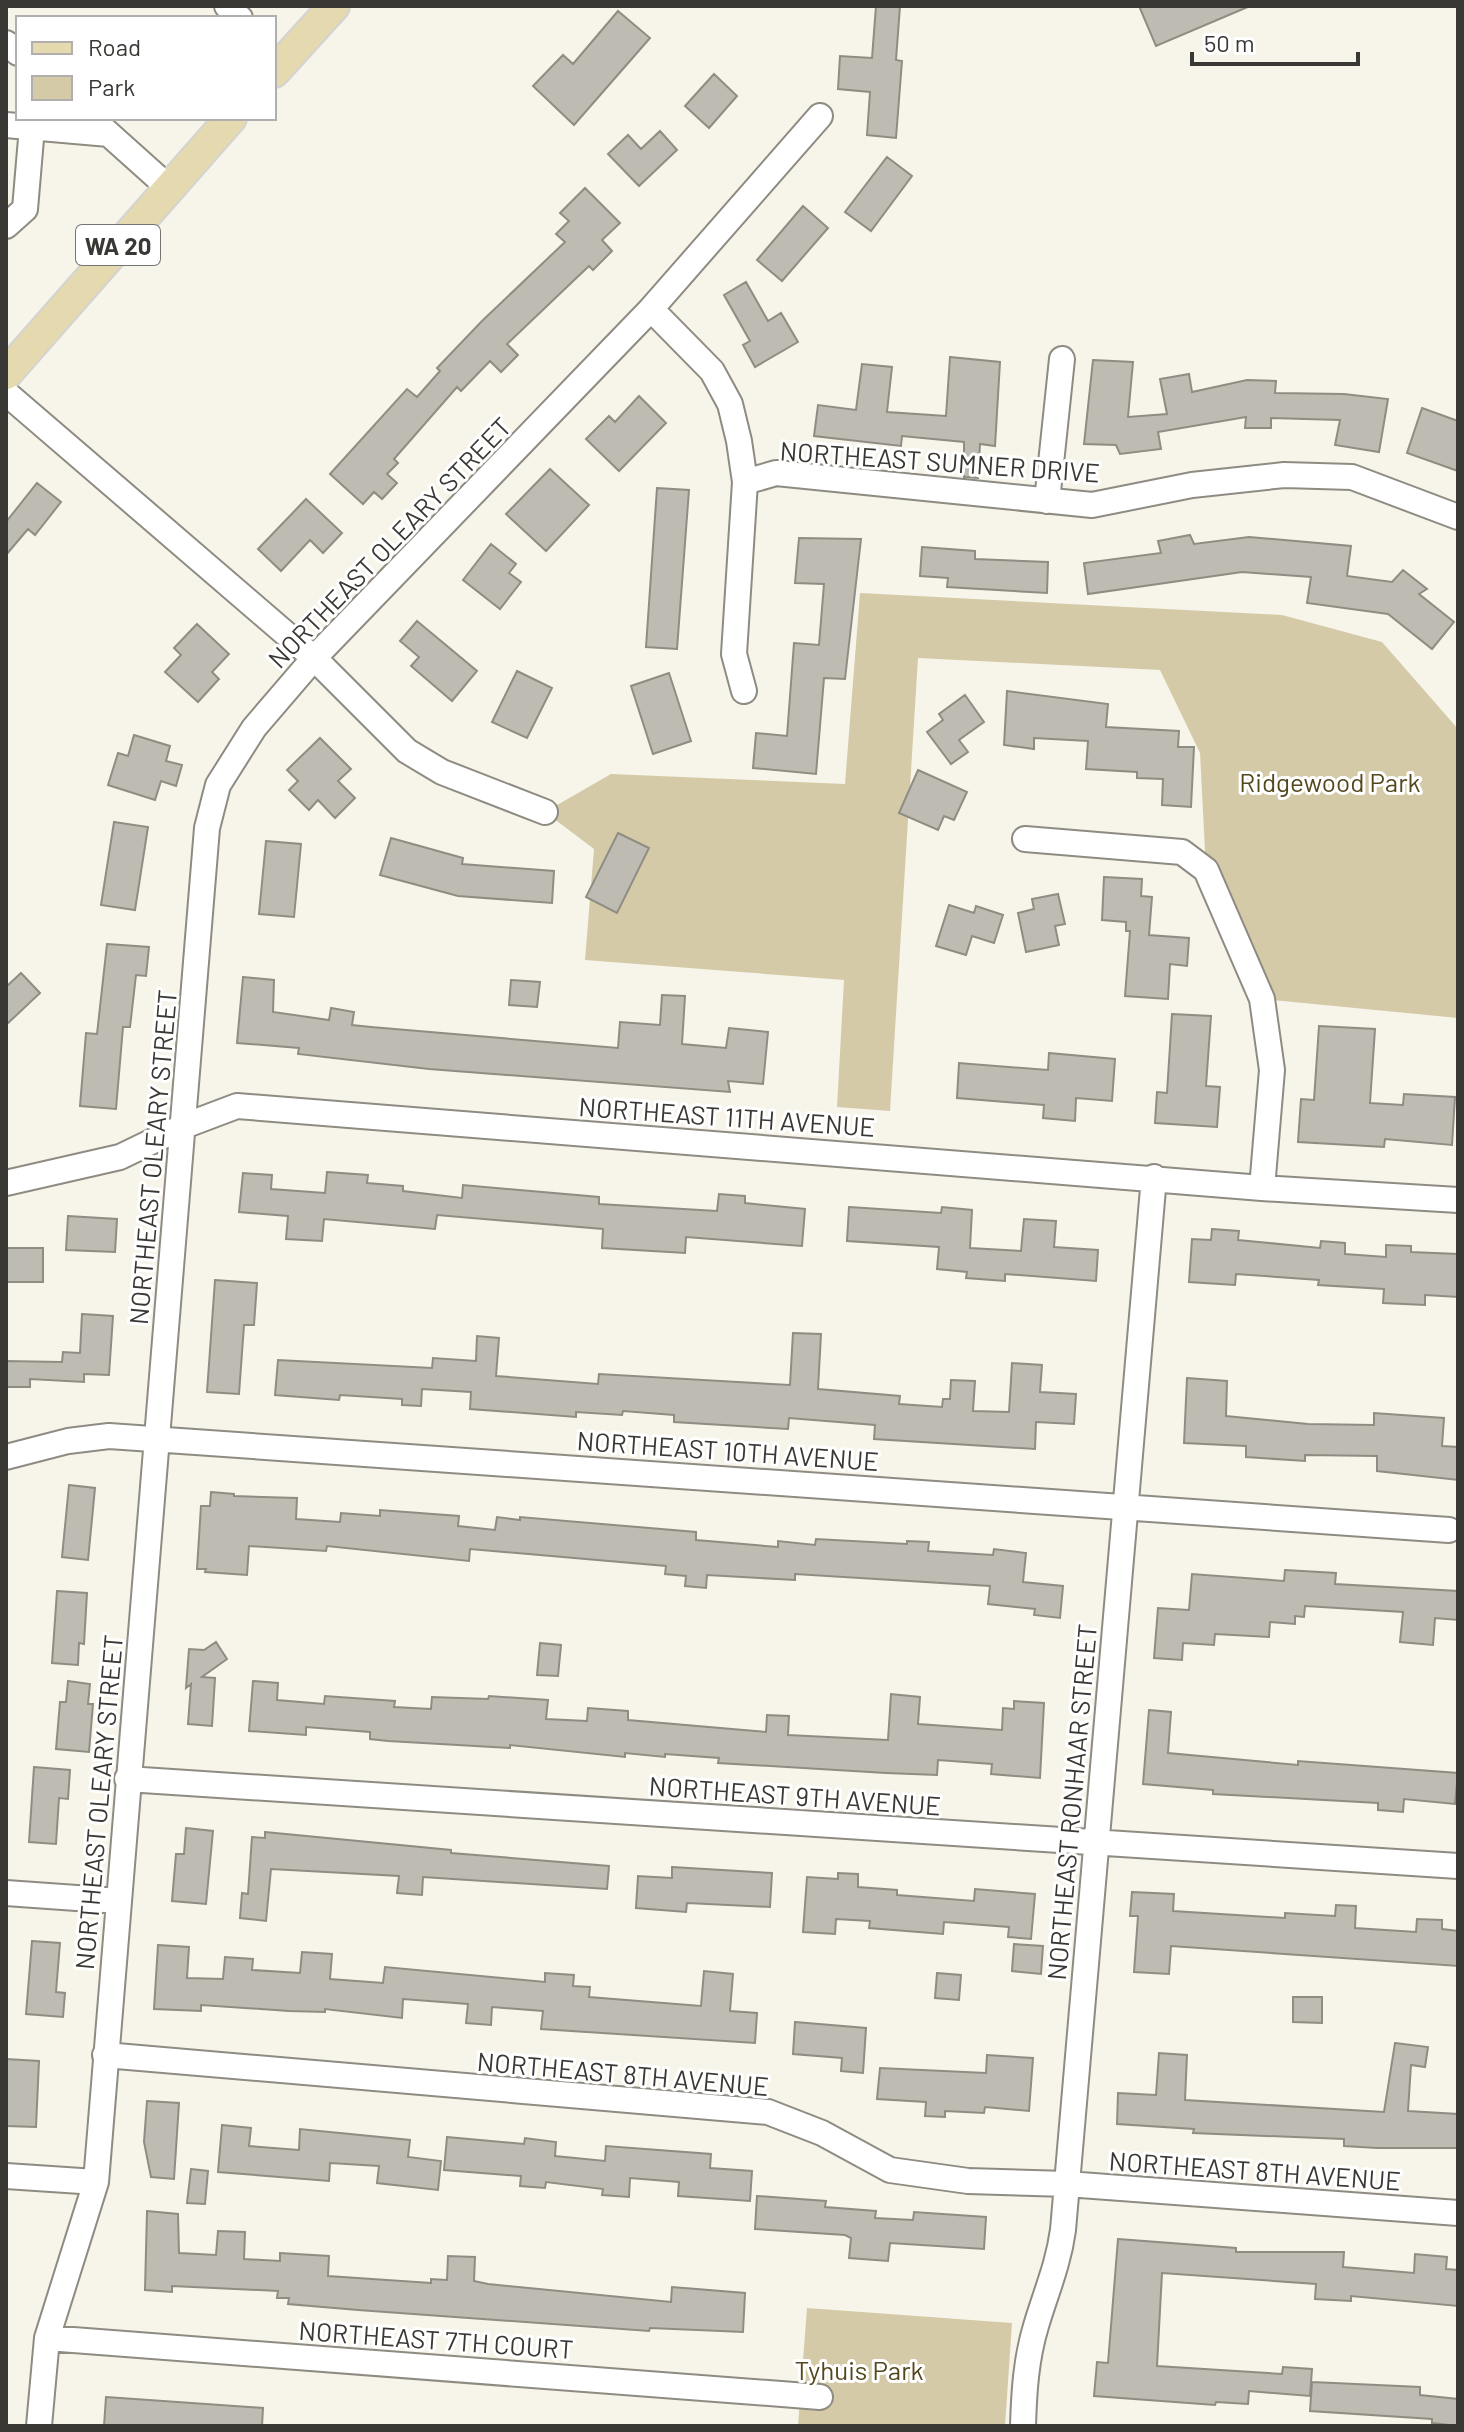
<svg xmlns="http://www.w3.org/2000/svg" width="1464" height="2432" font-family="Barlow,sans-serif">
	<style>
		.green { fill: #d4caa8 }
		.building { fill: #bebcb2; stroke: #8f8d83; stroke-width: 2 }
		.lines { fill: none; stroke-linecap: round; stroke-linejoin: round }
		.minor-casing { stroke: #8e8b82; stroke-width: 28 }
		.major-casing { stroke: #d3d3d2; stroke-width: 34 }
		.minor { stroke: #fff; stroke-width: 24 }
		.major { stroke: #e5d9af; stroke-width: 30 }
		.labels { text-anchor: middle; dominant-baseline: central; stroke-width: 6; stroke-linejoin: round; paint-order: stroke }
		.shield { fill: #fff; stroke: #747471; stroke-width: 2 }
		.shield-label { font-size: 24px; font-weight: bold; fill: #393834 }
		.street-label { font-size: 26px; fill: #393834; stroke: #fff }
		.park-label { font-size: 26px; fill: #53471c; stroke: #fff }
	</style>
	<rect width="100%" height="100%" fill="#f7f4ea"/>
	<path class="green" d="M860 593 1282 615 1382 642 1458 729V1018L1262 999 1206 870 1200 753 1160 670 918 658 890 1111 837 1107 844 980 585 960 594 849 545 812 611 774 845 784Z
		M807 2308 1012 2323 1005 2426H798Z"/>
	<path class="building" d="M876 6H900L896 60 902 61 896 138 867 135 870 92 838 89 840 56 872 58Z
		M1139 6H1250L1156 46Z
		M618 11 650 38 574 125 533 86 563 55 573 64Z
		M714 74 737 96 709 128 685 106Z
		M660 131 677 150 639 186 608 154 628 135 641 149Z
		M887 157 912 176 871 231 845 212Z
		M585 188 620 223 602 240 612 251 593 270 589 266 507 344 518 355 501 372 490 361 461 391 457 387 394 459 398 463 387 474 397 483 382 499 374 492 363 504 330 474 407 389 417 397 440 371 437 368 482 321 565 242 556 234 569 221 560 213Z
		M803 206 828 228 782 281 757 260Z
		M746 282 768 321 781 313 798 342 755 367 743 345 750 341 724 295Z
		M950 357 1000 362 995 446 980 444 978 478 964 477V442L902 436 901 446 814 436 818 405 856 410 862 364 892 367 887 412 946 416Z
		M1093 360 1133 362 1128 417 1167 414 1160 379 1189 374 1192 392 1247 380 1276 381 1275 393 1344 394 1388 399 1379 452 1335 445 1340 420 1271 418V428H1245L1246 417 1158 432 1161 449 1120 454 1116 445 1084 444Z
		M639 396 666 423 619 471 586 439 609 416 615 422Z
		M1422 408 1458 421V471L1407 453Z
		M550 469 589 505 546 551 506 514Z
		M37 483 61 502 35 535 28 529 6 555V522Z
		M657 488 689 490 677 649 646 647Z
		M306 499 342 533 323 553 310 540 281 571 258 549Z
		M1190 535 1194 544 1249 537 1351 546 1347 576 1392 582 1403 570 1427 589 1419 594 1454 622 1432 649 1388 614 1307 603 1311 577 1242 572 1088 594 1084 563 1161 553 1158 541Z
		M799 538 861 539 845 679 824 678 816 774 753 768 756 733 787 736 794 643 819 645 824 584 795 583Z
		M491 544 516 564 509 573 521 582 500 609 463 580Z
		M922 547 975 551V559L1048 562 1047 593 947 587 948 578 920 576Z
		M417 621 477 671 452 701 411 666 419 657 400 641Z
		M197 624 229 654 212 672 219 679 198 702 165 672 181 655 174 648Z
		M517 671 552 688 527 738 492 722Z
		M669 673 691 741 653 754 631 686Z
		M1007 691 1108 704 1106 727 1179 731 1178 747H1194L1191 807 1162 805 1163 779 1137 778V772L1086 769 1088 741 1034 738V749L1004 745Z
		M965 695 984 722 959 740 968 752 951 764 927 732 943 720 939 714Z
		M134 735 170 746 166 761 182 765 176 786 161 781 155 800 108 785 118 753 128 756Z
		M320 738 351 769 338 781 355 798 335 818 318 800 309 810 289 790 298 781 287 770Z
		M918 770 967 792 954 820 944 816 938 830 899 813Z
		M114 822 148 827 135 910 101 905Z
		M618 833 649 848 617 913 586 897Z
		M391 838 463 858 462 864 554 871 552 903 458 896 380 875Z
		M266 841 301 844 294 917 259 914Z
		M1104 877 1142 879 1141 896 1152 897 1149 935 1189 938 1187 966 1170 964 1168 999 1125 996 1130 931H1126V922L1102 920Z
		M1058 894 1065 924 1055 926 1059 945 1026 952 1018 913 1034 909 1032 899Z
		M949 905 974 913 976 906 1003 915 994 943 972 936 966 955 936 946Z
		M107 944 149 947 146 976 136 975 130 1027H123L116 1109 80 1106 86 1033 97 1034Z
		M21 973 40 993 6 1025V987Z
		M243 977 274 980 273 1012 329 1020 331 1008 354 1012 352 1025 371 1027 618 1048 620 1022 660 1025 662 995 685 996 682 1044 726 1048 729 1028 768 1032 763 1084 728 1081 730 1092 429 1069 298 1054 299 1048 237 1043Z
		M511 980 540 982 537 1007 509 1005Z
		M1172 1014 1211 1016 1206 1086 1220 1087 1217 1127 1155 1123 1157 1092 1167 1093Z
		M1319 1026 1375 1029 1370 1103 1403 1105 1404 1094 1455 1097 1452 1145 1385 1139 1384 1147 1298 1142 1301 1099 1314 1100Z
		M1049 1053 1115 1059 1112 1101 1076 1098 1075 1121 1043 1118 1044 1105 957 1098 959 1063 1048 1070Z
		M327 1172 368 1175 367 1183 403 1186V1191L462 1198 463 1185 599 1197V1204L717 1211 719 1194 745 1196V1203L805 1209 802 1246 686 1237 685 1253 602 1248 603 1229 437 1215 435 1229 324 1219 322 1241 286 1239 288 1216 239 1212 243 1173 272 1175 271 1189 325 1193Z
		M849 1207 941 1213 942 1207 972 1210 970 1248 1021 1251 1024 1219 1056 1221 1054 1247 1098 1250 1096 1281 1005 1274V1281L966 1278 967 1272 937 1269 939 1247 847 1241Z
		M68 1216 117 1219 115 1252 66 1250Z
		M1212 1229 1239 1231 1238 1240 1320 1248 1321 1241 1345 1243V1254L1386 1257V1245L1411 1246V1252L1458 1254V1297L1425 1295V1305L1383 1303 1384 1289 1318 1285 1319 1280 1236 1274 1235 1285 1189 1282 1192 1239 1211 1240Z
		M6 1248H43V1282H6Z
		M215 1280 257 1283 254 1325H244L239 1394 207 1392Z
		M82 1314 113 1316 109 1375 84 1374V1382L30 1379V1387H6V1361L62 1362 63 1352 80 1353Z
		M793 1333 821 1334 818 1389 900 1396 899 1404 942 1407 943 1399H950L951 1380 975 1381 973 1411 1009 1412 1012 1363 1042 1365 1040 1392 1076 1394 1074 1424 1036 1422 1035 1449 874 1439 875 1425 789 1418 788 1429 674 1422V1415L623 1411 622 1415 576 1412V1417L470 1409 471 1392 422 1389 421 1406 402 1405V1399L340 1395 339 1400 275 1395 278 1360 432 1368 433 1358 476 1361 477 1336 499 1338 496 1376 598 1384 599 1374 790 1385Z
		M1187 1378 1227 1381 1226 1416 1308 1424 1374 1425V1413L1444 1418 1442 1446 1458 1447V1480L1377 1471V1456L1305 1455V1461L1246 1457V1446L1184 1443Z
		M69 1485 95 1488 88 1560 62 1557Z
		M211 1492 234 1494V1496L297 1498 296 1519 340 1522 341 1513 380 1516V1510L459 1516 458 1526 495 1530 497 1517 520 1520V1517L696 1532V1540L778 1547V1541L815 1545 816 1539 907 1544V1541L929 1542 928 1551 993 1555 994 1549 1026 1553 1023 1582 1063 1586 1060 1618 1034 1615 1035 1609 988 1604 990 1586 795 1574V1580L707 1575 706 1588 685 1586 686 1576 665 1574 666 1566 470 1549 469 1561 327 1546 326 1551 249 1546 247 1575 205 1572 206 1569H197L201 1506H210Z
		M1285 1570 1336 1573 1335 1584 1458 1591V1620L1435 1618 1433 1645 1400 1642 1403 1612 1305 1606 1304 1617 1295 1616V1624L1270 1622 1269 1637 1215 1634 1214 1645 1183 1643 1182 1660 1154 1658 1158 1608 1189 1610 1192 1574 1284 1581Z
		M57 1591 87 1593 84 1644 79 1643 78 1665 52 1663Z
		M216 1642 227 1659 202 1677 215 1678 212 1726 188 1724 191 1684 186 1688 189 1649 204 1650Z
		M540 1643 561 1645 558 1676 537 1675Z
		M68 1681 90 1684 88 1704H93L89 1752 56 1749 60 1702H66Z
		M253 1681 278 1683 277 1700 324 1704 325 1696 395 1701 394 1707 431 1709 432 1697 488 1699 489 1696 548 1700 546 1719 587 1721 588 1708 628 1711V1720L766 1732 767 1715 789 1716 788 1735 888 1740 891 1694 920 1697 918 1724 1002 1730 1003 1708 1014 1709V1701L1044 1703 1040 1778 991 1774 992 1764 938 1760 937 1775 886 1773 718 1763 719 1758 665 1754V1757L625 1753V1757L510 1745V1748L388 1741 370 1739V1732L306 1727V1735L249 1731Z
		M1149 1710 1171 1712 1168 1753 1298 1765V1761L1458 1773 1455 1804 1404 1799 1403 1812 1378 1810V1803L1213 1794V1790L1143 1784Z
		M34 1767 70 1770 68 1799 59 1798 56 1844 29 1842Z
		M186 1828 213 1831 206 1904 172 1901 176 1854H184Z
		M265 1832 451 1850V1853L609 1866 607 1889 423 1877 422 1895 397 1893 399 1876 271 1869 266 1921 240 1918 242 1893 248 1894 252 1837 265 1838Z
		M672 1867 772 1873 770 1907 687 1903 686 1912 636 1908 638 1876 672 1878Z
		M838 1873 858 1874V1887L897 1890V1895L974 1901 975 1889 1035 1894 1031 1939 1008 1937 1009 1927 944 1922 943 1934 869 1928 870 1921 836 1919 835 1934 803 1932 807 1877 838 1879Z
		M1132 1892 1174 1894 1173 1911 1285 1918V1913L1335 1916 1336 1905 1356 1906 1355 1928 1416 1932 1417 1919 1442 1920V1929L1458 1931V1966L1171 1946 1169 1974 1134 1972 1138 1916H1130Z
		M32 1941 60 1943 56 1992 65 1993 63 2017 26 2014Z
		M1014 1944 1043 1946 1041 1974 1012 1971Z
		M158 1945 189 1947 187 1978 223 1979 225 1957 253 1959 252 1970 300 1973 302 1952 332 1954 330 1979 383 1983 385 1967 545 1982V1973L574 1975 573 1986 590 1987 589 1997 701 2006 704 1971 733 1974 730 2011 757 2013 755 2043 541 2029 543 2011 492 2007 491 2025 466 2023 468 2004 403 1999 402 2018 325 2009V2012L289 2011 201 2005V2011L154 2009Z
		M937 1973 961 1975 959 2000 935 1998Z
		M1293 1997H1322V2023L1293 2022Z
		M795 2022 866 2028 863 2073 841 2071 842 2058 793 2054Z
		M1395 2043 1428 2047 1425 2067 1411 2065 1408 2111 1458 2114V2148H1377L1344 2146V2139L1193 2133 1194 2129 1117 2124 1118 2093 1156 2095 1159 2053 1187 2055 1185 2100 1384 2112Z
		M987 2055 1033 2058 1029 2111 985 2107 984 2113 945 2111V2117L925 2116 926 2102 877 2099 880 2068 986 2073Z
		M6 2059 39 2061 36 2127 6 2126Z
		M147 2101 179 2103 174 2179 151 2177 144 2142Z
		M222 2125 251 2128 249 2146 299 2150 300 2129 410 2140 408 2157 441 2161 438 2190 377 2183 379 2166 330 2163 329 2181 218 2172Z
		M447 2137 524 2144 525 2138 556 2142 555 2156 605 2161 606 2146 711 2154 710 2168 752 2171 750 2201 678 2196 679 2182 630 2178 629 2197 602 2195 603 2189 546 2182 545 2188 520 2186 521 2176 444 2170Z
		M191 2169 208 2171 205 2204 187 2203Z
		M757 2196 826 2201 825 2207 876 2211 875 2218 913 2220 914 2212 986 2217 984 2249 890 2243 888 2261 849 2258 851 2238 845 2235 755 2229Z
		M147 2211 178 2214 179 2253 216 2255 218 2231 245 2232 244 2259 280 2261V2253L329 2256 328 2276 431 2283V2279L447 2280 448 2256 475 2257 474 2281 488 2284 671 2302 672 2287 745 2293 743 2332 650 2328 649 2331 358 2310 288 2304 289 2298H277L278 2291 172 2286V2292L145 2290Z
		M1118 2239 1236 2248V2252H1344L1343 2267 1414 2273 1415 2254 1447 2257 1446 2269 1458 2270V2306L1351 2296V2301L1315 2299 1316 2284 1162 2273 1157 2366 1282 2374 1283 2367 1312 2369 1310 2396 1249 2391 1248 2404 1216 2402 1215 2405 1094 2396 1097 2362 1108 2363Z
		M1312 2382 1420 2387V2395L1458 2399V2426L1432 2423V2419L1310 2411Z
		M106 2397 263 2408 262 2426H104Z"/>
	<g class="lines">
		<defs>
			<path id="minor" d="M227 6 240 18
				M6 43 18 53
				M91 118 168 187
				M6 125 109 134
				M6 226 25 209 32 127
				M651 309 712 371 730 404 739 441 745 482 734 654 744 691
				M6 393 314 658 407 751 442 772 545 812
				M745 482 776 473 1092 505 1192 485 1284 475 1352 477 1458 517
				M1047 501 1062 359
				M1025 839 1182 852 1206 870 1262 999 1272 1070 1262 1188
				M6 1183 120 1157 184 1126 237 1106 1262 1188 1458 1200
				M6 1457 68 1441 109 1436 1449 1530
				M127 1779 1458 1866
				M6 1893 119 1901
				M105 2055 768 2112 822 2133 890 2170 968 2181 1067 2184 1458 2213
				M6 2176 96 2182
				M47 2338 820 2397
				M39 2426 47 2338 96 2182 207 828 218 785 254 728 314 658 651 309 820 116
				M1023 2426C1024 2392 1026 2359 1036 2326 1046 2292 1058 2266 1063 2230L1154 1177"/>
			<path id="major" d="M274 72 334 6
				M6 374 231 118"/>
		</defs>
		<use href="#minor" class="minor-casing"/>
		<use href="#major" class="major-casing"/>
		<use href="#minor" class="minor"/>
		<use href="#major" class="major"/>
	</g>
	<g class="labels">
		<rect class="shield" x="76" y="225" width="84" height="40" rx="6"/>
		<g class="shield-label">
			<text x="118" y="245">WA 20</text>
		</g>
		<g class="street-label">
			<text transform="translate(940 461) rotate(4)">NORTHEAST SUMNER DRIVE</text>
			<text transform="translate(389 542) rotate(-46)">NORTHEAST OLEARY STREET</text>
			<text transform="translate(727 1116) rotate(4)">NORTHEAST 11TH AVENUE</text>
			<text transform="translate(152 1157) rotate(-85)">NORTHEAST OLEARY STREET</text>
			<text transform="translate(728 1450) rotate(4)">NORTHEAST 10TH AVENUE</text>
			<text transform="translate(795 1795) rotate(4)">NORTHEAST 9TH AVENUE</text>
			<text transform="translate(98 1802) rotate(-85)">NORTHEAST OLEARY STREET</text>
			<text transform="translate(1071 1802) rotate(-85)">NORTHEAST RONHAAR STREET</text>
			<text transform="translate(623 2073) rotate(5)">NORTHEAST 8TH AVENUE</text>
			<text transform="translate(1255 2170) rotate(4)">NORTHEAST 8TH AVENUE</text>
			<text transform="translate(436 2339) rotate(4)">NORTHEAST 7TH COURT</text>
		</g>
		<g class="park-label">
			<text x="1330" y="781">Ridgewood Park</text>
			<text x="859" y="2369">Tyhuis Park</text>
		</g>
	</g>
	<rect width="1464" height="2432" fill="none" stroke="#393834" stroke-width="16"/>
	<rect x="16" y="16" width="260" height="104" fill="#ffffff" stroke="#b0afae" stroke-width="2"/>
	<rect x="32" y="42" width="40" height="12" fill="#e5d9af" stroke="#b0afae" stroke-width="2"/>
	<text x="88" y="56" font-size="24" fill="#393834">Road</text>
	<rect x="32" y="76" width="40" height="24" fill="#d4caa8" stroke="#b0afae" stroke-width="2"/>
	<text x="88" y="96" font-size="24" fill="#393834">Park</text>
	<path d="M1192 52v12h166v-12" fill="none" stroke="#393834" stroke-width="4"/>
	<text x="1204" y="52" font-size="24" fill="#393834" stroke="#ffffff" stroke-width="6" paint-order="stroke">50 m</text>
</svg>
